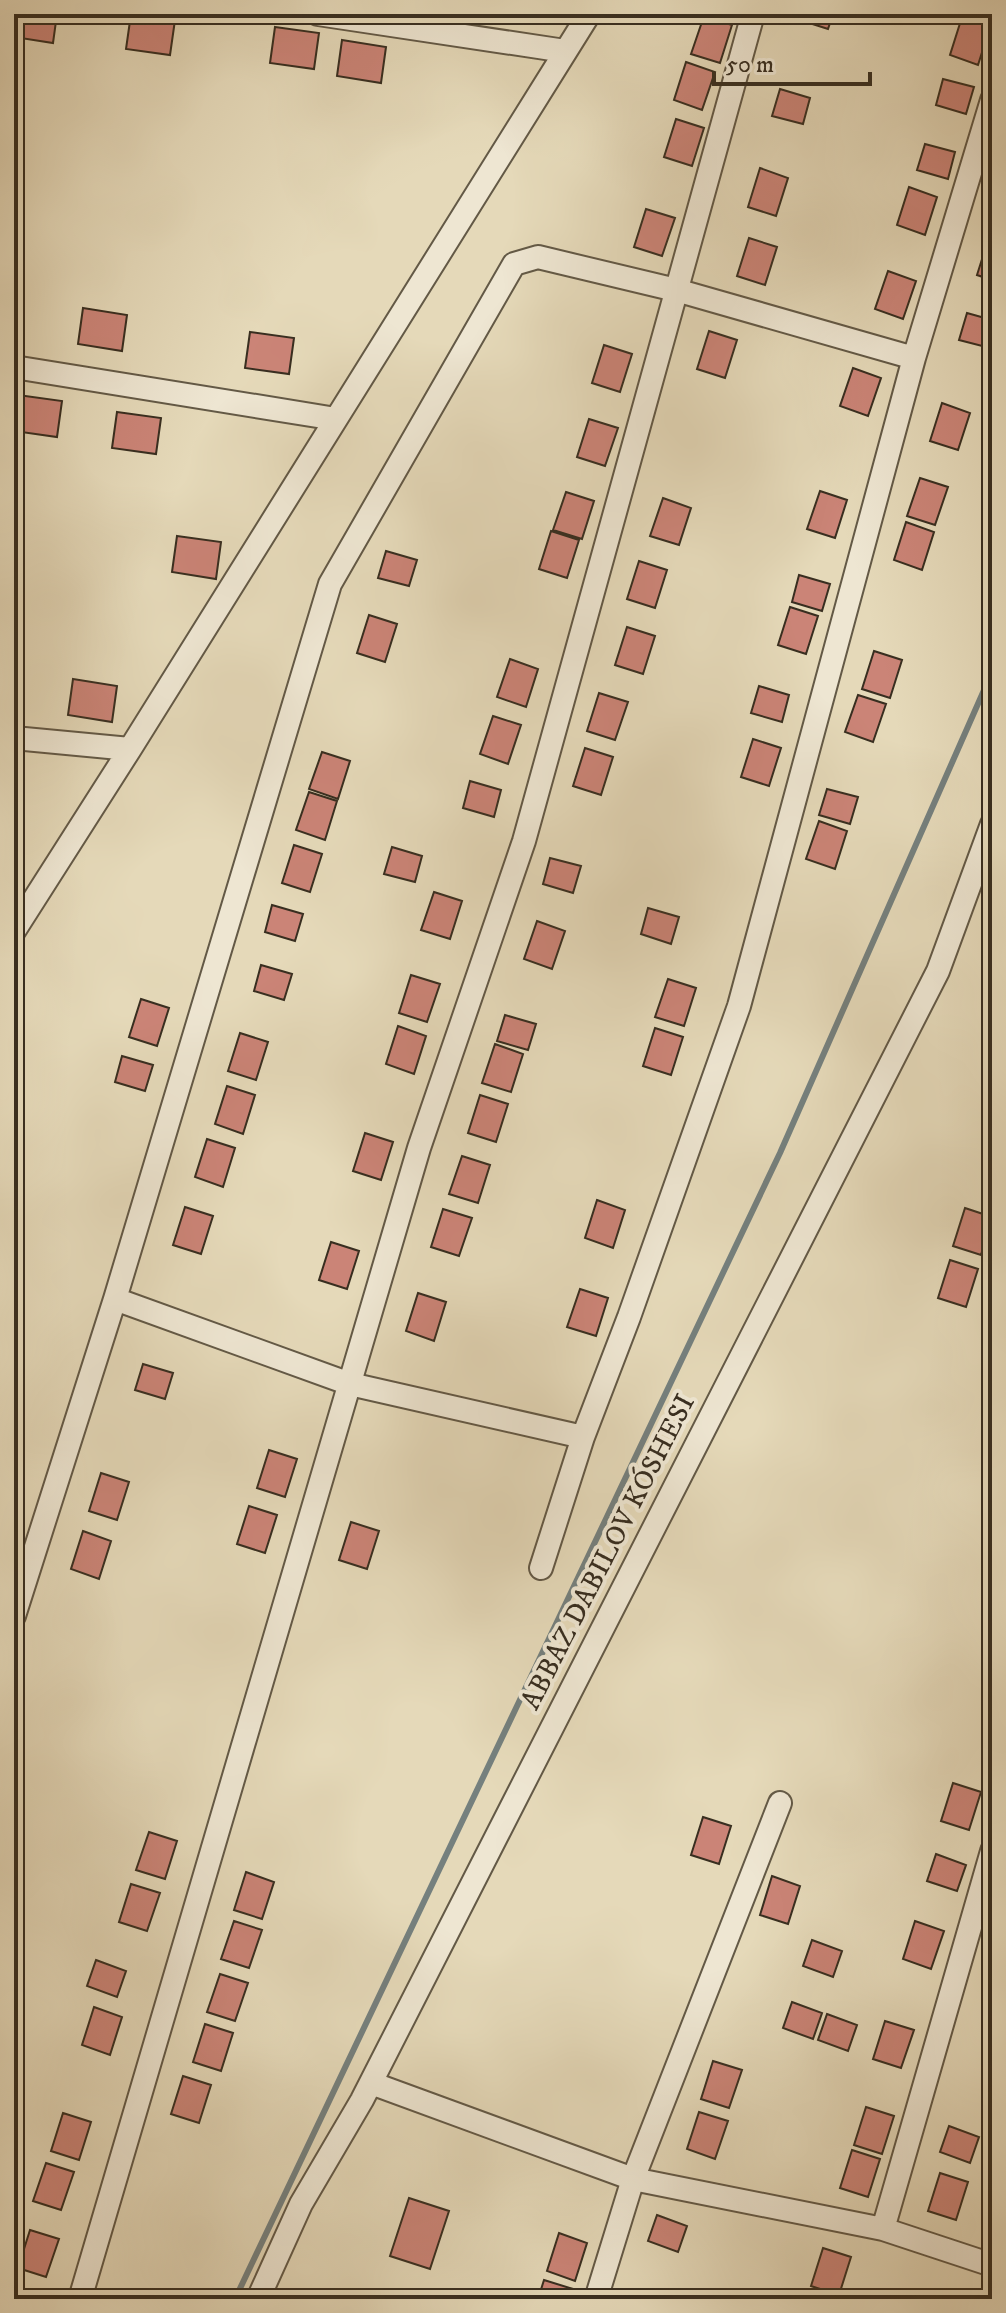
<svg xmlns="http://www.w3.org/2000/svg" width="1006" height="2313" font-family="'IM FELL DW Pica',serif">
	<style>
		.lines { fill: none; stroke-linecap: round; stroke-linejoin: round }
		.stream { stroke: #75807e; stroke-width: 6 }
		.building { fill: #cb8477; stroke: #382e20; stroke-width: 2 }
		.minor-casing { stroke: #635946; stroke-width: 26 }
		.minor { stroke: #eee6d2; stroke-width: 22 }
		.labels { text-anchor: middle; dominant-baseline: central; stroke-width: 8; stroke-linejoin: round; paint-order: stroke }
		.street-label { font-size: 28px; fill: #382e20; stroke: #eee6d2 }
	</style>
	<rect width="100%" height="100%" fill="#e5d9b9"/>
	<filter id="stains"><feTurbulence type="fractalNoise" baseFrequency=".0025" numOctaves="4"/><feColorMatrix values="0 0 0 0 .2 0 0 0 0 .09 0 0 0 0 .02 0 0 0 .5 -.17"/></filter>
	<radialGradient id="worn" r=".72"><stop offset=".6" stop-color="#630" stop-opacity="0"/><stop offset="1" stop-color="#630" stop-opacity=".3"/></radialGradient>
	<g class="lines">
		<path class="stream" d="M235 2299 780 1153 992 672"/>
	</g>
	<path class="building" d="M14 14H57L53 43 14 37Z
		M131 14 175 20 170 55 126 49Z
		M802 14H833L828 29 800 20Z
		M704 16 732 25 720 63 691 54Z
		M962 17 990 27 978 65 950 55Z
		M275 27 319 33 314 69 270 63Z
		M342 40 386 47 381 83 337 76Z
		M686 62 715 72 702 110 674 100Z
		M943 79 974 87 966 114 936 105Z
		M780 89 810 98 803 124 772 116Z
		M676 119 704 128 692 166 664 157Z
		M925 144 955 152 948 179 917 170Z
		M760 168 788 178 776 216 748 207Z
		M909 187 937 197 925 235 897 225Z
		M646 209 675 218 662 256 634 247Z
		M989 237 992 238V280L977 275Z
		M749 238 777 247 765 285 737 276Z
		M888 271 916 281 903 319 875 309Z
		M83 308 127 315 122 351 78 344Z
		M967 313 992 320 990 348 959 340Z
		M709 331 737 340 725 378 697 369Z
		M250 332 294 338 289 374 245 368Z
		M604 345 632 354 620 392 592 383Z
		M853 368 881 378 868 416 840 406Z
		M18 395 62 401 57 437 14 431Z
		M942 403 970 413 958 450 930 441Z
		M117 412 161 418 156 454 112 448Z
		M589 419 618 428 605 466 577 457Z
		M920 478 948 487 935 525 907 516Z
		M820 491 847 500 835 538 807 529Z
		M566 492 594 501 582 539 553 530Z
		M663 498 691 508 679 545 650 536Z
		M906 522 934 532 922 570 894 560Z
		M551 531 579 540 567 578 539 569Z
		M177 536 221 542 216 579 172 572Z
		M386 551 417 560 409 586 378 578Z
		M639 561 667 570 655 608 627 599Z
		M799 575 830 584 822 611 792 602Z
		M790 607 818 616 806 654 778 645Z
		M369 615 397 624 385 662 357 653Z
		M627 627 655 636 643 674 615 665Z
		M874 651 902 660 890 698 862 689Z
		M510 659 538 669 526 707 497 697Z
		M73 679 117 686 112 722 68 715Z
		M759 686 789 695 782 722 751 713Z
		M599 693 628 702 615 740 587 731Z
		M858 695 886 704 873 742 845 732Z
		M493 716 521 725 508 764 480 754Z
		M753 739 781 748 769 786 741 777Z
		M585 748 613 757 601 795 573 786Z
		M322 752 350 761 338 799 309 789Z
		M470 781 501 790 494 817 463 808Z
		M827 789 858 797 850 824 819 815Z
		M309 792 337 801 325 840 296 830Z
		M819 821 847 831 835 869 806 859Z
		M294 845 322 854 310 892 282 883Z
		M392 847 422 856 415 882 384 874Z
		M550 858 581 866 573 893 543 884Z
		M434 892 462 901 450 939 421 930Z
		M272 905 303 914 295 941 265 932Z
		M648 908 679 917 671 944 641 934Z
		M537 921 565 931 552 969 524 959Z
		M261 965 292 974 284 1000 254 991Z
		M411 975 440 984 427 1022 399 1013Z
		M668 979 696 988 684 1026 655 1017Z
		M141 999 169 1008 157 1046 129 1037Z
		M505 1015 536 1024 528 1050 497 1041Z
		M398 1026 426 1036 414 1074 386 1064Z
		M655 1028 683 1037 671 1075 643 1066Z
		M240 1033 268 1042 256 1080 228 1071Z
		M495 1044 523 1054 511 1092 482 1083Z
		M122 1056 153 1065 145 1091 115 1082Z
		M227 1086 255 1095 243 1134 215 1124Z
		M480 1095 508 1104 496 1142 468 1133Z
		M365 1133 393 1142 381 1180 353 1171Z
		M207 1139 235 1148 223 1187 195 1177Z
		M462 1156 490 1165 478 1203 449 1194Z
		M597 1200 625 1210 613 1248 585 1238Z
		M185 1207 213 1216 201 1254 173 1245Z
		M965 1208 992 1217 981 1255 953 1246Z
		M443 1209 472 1218 459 1256 431 1247Z
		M331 1242 359 1251 347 1289 319 1280Z
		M950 1260 978 1269 966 1307 938 1298Z
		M580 1289 608 1298 596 1336 567 1327Z
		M418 1293 446 1302 434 1341 406 1331Z
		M143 1364 173 1373 165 1399 135 1390Z
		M269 1450 297 1459 285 1497 257 1488Z
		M101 1473 129 1482 117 1520 89 1511Z
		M249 1506 277 1515 265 1553 237 1544Z
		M351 1522 379 1531 367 1569 339 1560Z
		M83 1531 111 1541 99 1579 71 1569Z
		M953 1783 981 1792 969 1830 941 1821Z
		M703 1817 731 1826 719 1864 691 1855Z
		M149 1832 177 1841 165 1879 136 1870Z
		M936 1854 966 1865 957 1891 927 1881Z
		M246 1872 274 1882 262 1919 234 1910Z
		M772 1876 800 1886 788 1924 760 1915Z
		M131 1884 160 1893 147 1931 119 1922Z
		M234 1921 262 1930 249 1968 221 1959Z
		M915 1921 944 1931 931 1969 903 1959Z
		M812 1940 842 1951 833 1977 803 1966Z
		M96 1960 126 1971 117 1997 87 1986Z
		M220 1974 248 1983 235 2021 207 2012Z
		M992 1990V2019L983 2016Z
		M792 2002 822 2013 813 2039 783 2028Z
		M94 2007 122 2017 110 2055 82 2045Z
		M827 2014 857 2025 848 2051 818 2040Z
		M885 2021 914 2030 901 2068 873 2059Z
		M205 2024 233 2033 221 2071 193 2062Z
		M713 2061 742 2070 729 2108 701 2099Z
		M183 2076 211 2085 199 2123 171 2114Z
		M866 2107 894 2116 882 2154 854 2145Z
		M699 2112 728 2121 715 2159 687 2149Z
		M63 2113 91 2122 79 2160 51 2151Z
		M949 2126 979 2137 970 2163 940 2152Z
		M852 2150 880 2159 868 2197 840 2188Z
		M46 2163 74 2172 61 2210 33 2201Z
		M940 2173 968 2182 956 2220 928 2211Z
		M409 2198 449 2211 430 2269 390 2256Z
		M657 2215 687 2226 678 2252 648 2241Z
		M30 2230 59 2239 46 2277 18 2268Z
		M559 2233 587 2243 575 2281 547 2271Z
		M823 2248 851 2257 839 2295 811 2286Z
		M544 2280 573 2289 569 2299H538Z"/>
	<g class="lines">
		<defs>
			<path id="minor" d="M318 14 565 51
				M14 367 336 419
				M14 738 130 749
				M14 931 130 749 589 14
				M115 1299 350 1384 583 1437
				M541 1568 583 1437 629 1317 739 1006 914 358 992 100
				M14 1616 115 1299 330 584 514 264 538 257 676 290 914 358
				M371 2083 633 2179 883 2229 992 2265
				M883 2229 992 1851
				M80 2299 419 1148 524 841 753 14
				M258 2299 301 2204 362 2100 938 971 992 824
				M596 2299 633 2179 780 1803"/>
		</defs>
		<use href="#minor" class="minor-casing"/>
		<use href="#minor" class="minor"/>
	</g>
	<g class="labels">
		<g class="street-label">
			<text transform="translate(608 1552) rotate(-63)">ABBAZ DABILOV KÓSHESI</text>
		</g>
	</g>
	<rect width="1006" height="2313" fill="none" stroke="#e5d9b9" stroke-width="48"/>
	<rect x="16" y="16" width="974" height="2281" fill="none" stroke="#382e20" stroke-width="4"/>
	<rect x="24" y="24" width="958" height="2265" fill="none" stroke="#382e20" stroke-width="2"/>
	<path d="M714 72v12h156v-12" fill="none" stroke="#382e20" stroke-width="4"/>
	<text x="726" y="72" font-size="24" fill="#382e20" stroke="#eee6d2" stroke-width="6" paint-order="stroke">50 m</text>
	<rect width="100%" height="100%" filter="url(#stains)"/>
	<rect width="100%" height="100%" fill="url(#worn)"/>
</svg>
